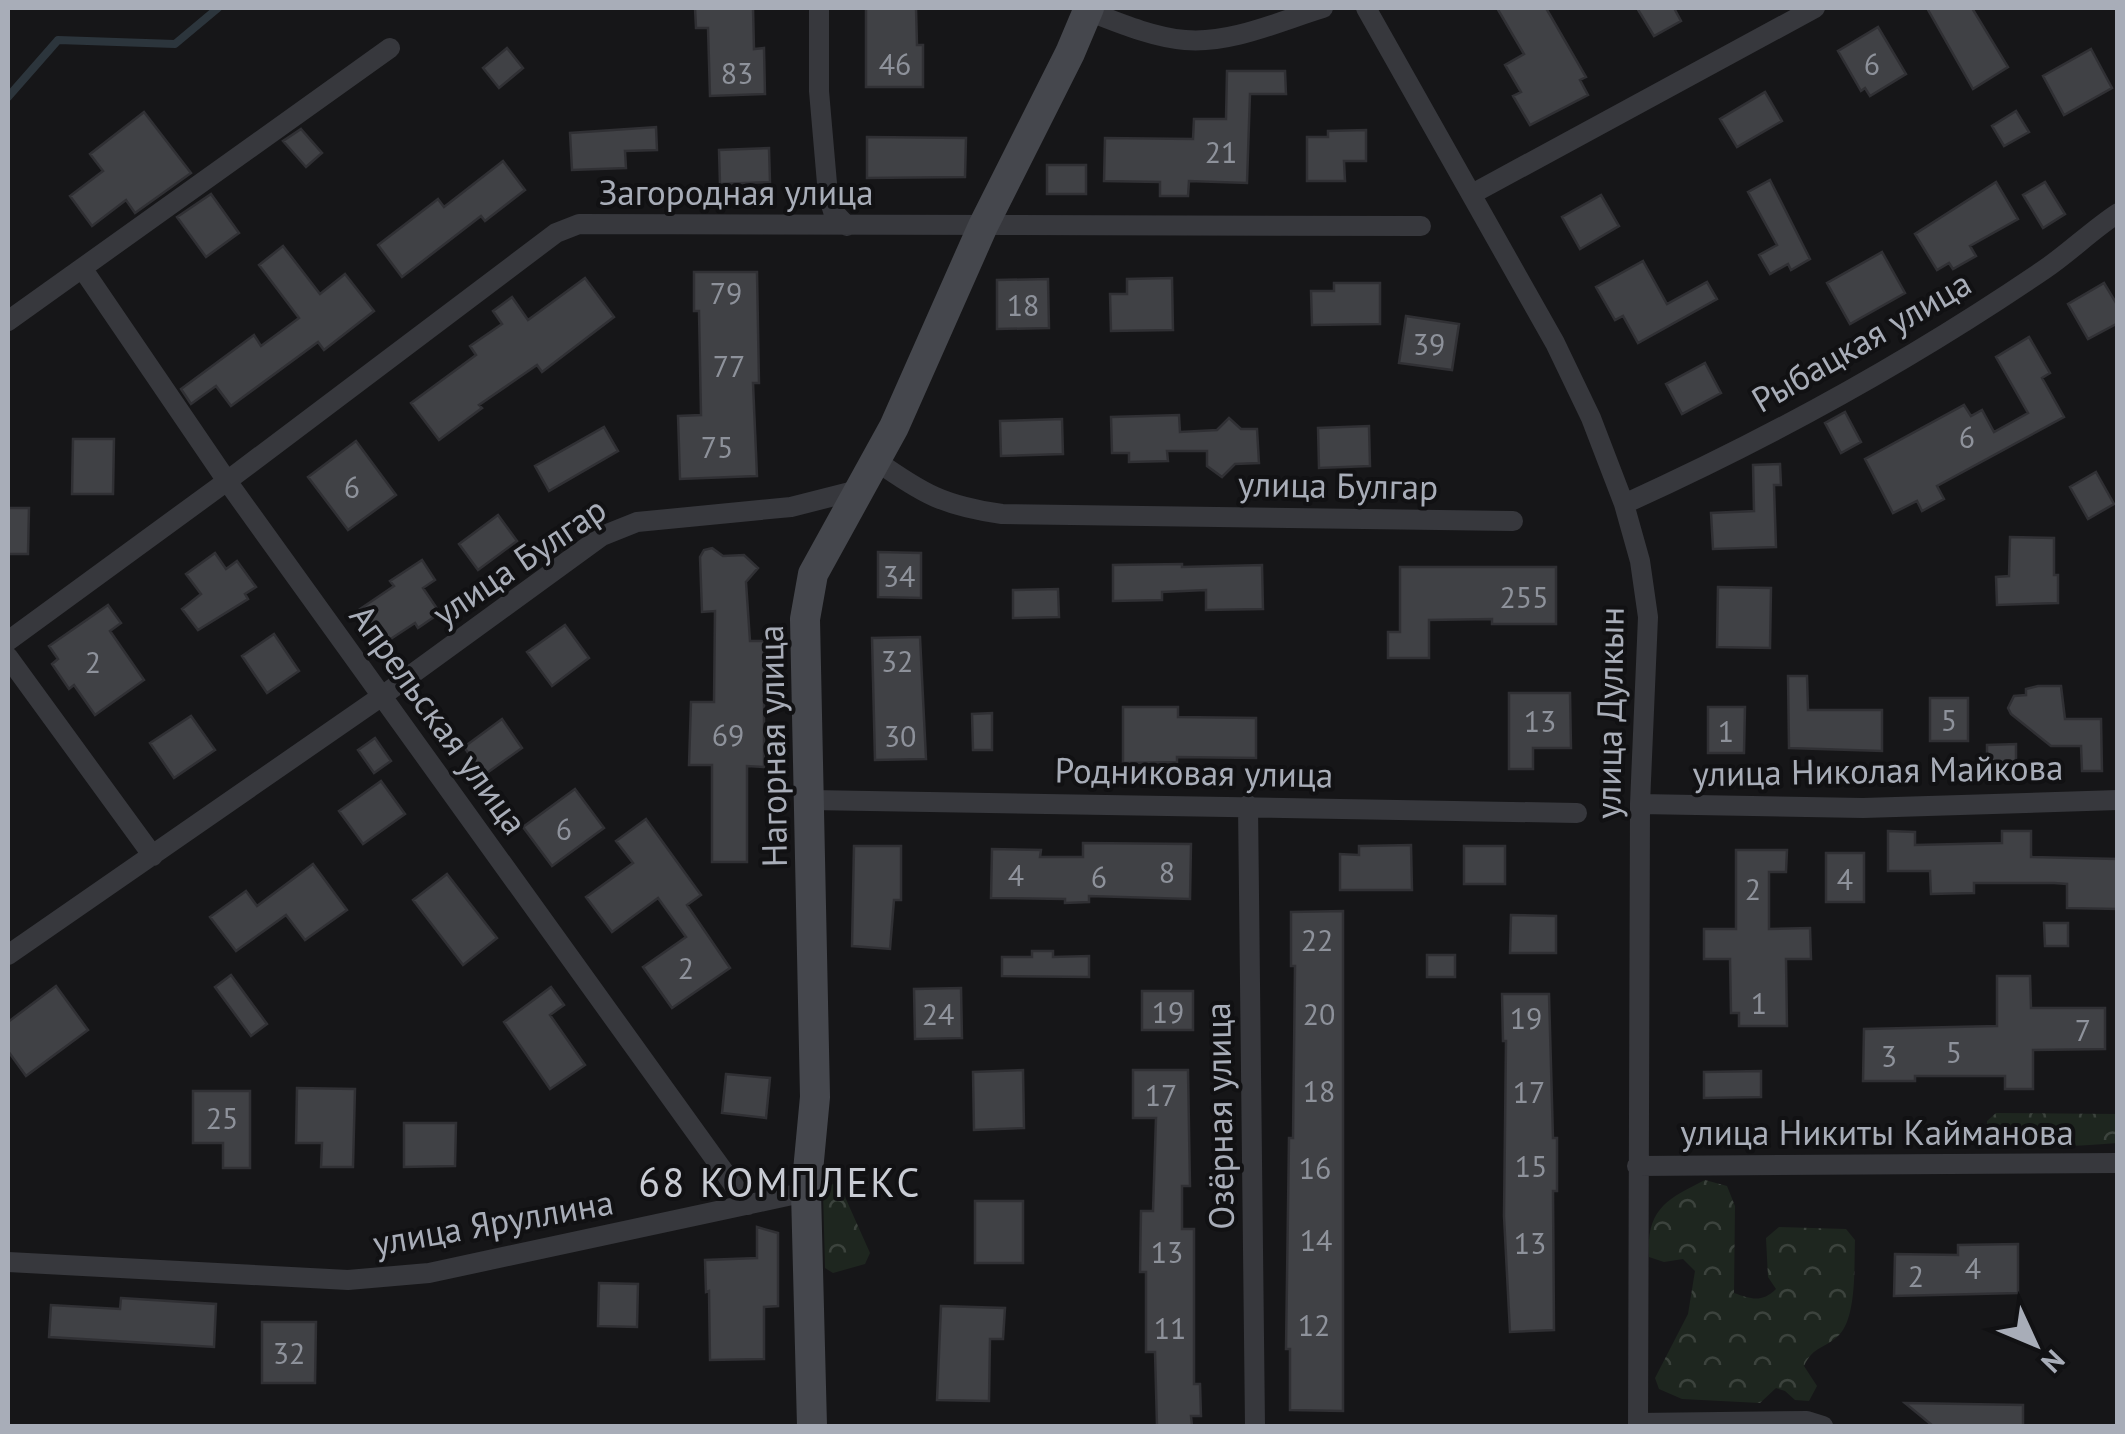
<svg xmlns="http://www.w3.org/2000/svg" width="2125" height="1434" font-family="'PT Sans',sans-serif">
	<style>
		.forest { fill: url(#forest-crowns) }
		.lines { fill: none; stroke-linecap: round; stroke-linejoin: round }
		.stream { stroke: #2c353c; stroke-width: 8 }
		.building { fill: #404145; stroke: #303034; stroke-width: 2.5 }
		.street { stroke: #37383d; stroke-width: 20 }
		.secondary { stroke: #45474d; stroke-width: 30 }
		.labels { text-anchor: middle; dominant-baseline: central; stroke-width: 8; stroke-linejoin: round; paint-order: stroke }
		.number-label { font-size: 30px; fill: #8e929b }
		.street-label { font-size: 35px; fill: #a8adb8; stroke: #111113 }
		.quarter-label { font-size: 40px; letter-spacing: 2.5px; fill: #c9ccd4; stroke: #111113 }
	</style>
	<defs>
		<pattern id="forest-crowns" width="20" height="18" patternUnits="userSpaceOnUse" patternTransform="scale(2.5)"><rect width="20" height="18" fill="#1e261f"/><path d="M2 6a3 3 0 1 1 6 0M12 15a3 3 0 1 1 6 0" fill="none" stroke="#3c433d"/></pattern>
	</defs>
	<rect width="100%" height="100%" fill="#161618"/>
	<path class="forest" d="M1996 1113 2117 1114V1143C2082 1145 2014 1154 1987 1129V1121Z
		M1705 1180 1727 1186 1735 1206 1734 1293C1751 1299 1762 1303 1776 1289L1768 1277 1766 1238 1779 1227 1846 1229 1855 1240C1854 1264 1857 1317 1839 1335 1825 1349 1814 1345 1804 1366L1817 1386 1809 1401 1795 1400 1785 1391 1776 1388 1760 1403 1682 1399 1659 1389 1655 1378 1688 1314 1695 1271 1683 1259 1664 1262 1649 1257C1646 1209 1667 1199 1705 1180Z
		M835 1184 841 1188 870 1253 865 1264 833 1273 825 1268 823 1191 827 1185Z"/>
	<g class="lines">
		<path class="stream" d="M8 97 58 40 175 44 218 8"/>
	</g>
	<path class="building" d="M695 8H753L754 49 764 48 765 94 710 96 708 28H696Z
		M866 8H916L917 45H923V87H866Z
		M1497 8H1546L1586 77 1580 80 1588 95 1530 125 1513 96 1521 92 1505 65 1524 54Z
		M1637 8H1674L1681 21 1654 36Z
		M1927 8H1972L2008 67 1973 89Z
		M1878 27 1906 74 1870 96 1865 88 1861 91 1838 51Z
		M507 48 523 68 499 88 483 68Z
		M2091 49 2112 88 2064 115 2043 76Z
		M1227 71H1285L1286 94H1250L1247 183 1189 181 1188 196H1160V182L1104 181 1105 138 1193 139 1194 119H1226Z
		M1765 92 1782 121 1737 147 1720 119Z
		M2016 111 2029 132 2004 146 1992 126Z
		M144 112 191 173 135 213 126 200 92 226 70 196 103 171 90 154Z
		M656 127 657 150 625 151 626 168 572 170 570 133Z
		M301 129 322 153 306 167 283 141Z
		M1366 130V161H1344L1345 181H1307V137H1328V131Z
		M867 137 966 138 965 177 867 178Z
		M769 148 770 182 720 184 719 150Z
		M503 161 525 190 485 221 481 216 402 277 378 245 438 199 444 207Z
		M1047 165H1086V194H1047Z
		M1770 180 1810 259 1791 270 1788 264 1770 274 1759 255 1777 245 1748 192Z
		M1996 182 2018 219 1970 246 1976 256 1953 269 1949 263 1937 270 1915 234Z
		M2045 182 2065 214 2043 228 2023 195Z
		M211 194 239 233 206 257 177 217Z
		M1601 195 1619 226 1580 249 1562 217Z
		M283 246 320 294 345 274 374 311 324 350 318 342 231 406 216 386 191 404 181 389 254 335 261 346 299 318 259 265Z
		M1882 252 1905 293 1850 324 1827 283Z
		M1643 261 1667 304 1707 282 1717 299 1638 343 1623 316 1615 320 1596 287Z
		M694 272H757L759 383H753L757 476 680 479 678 416 701 415 699 311H694Z
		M585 278 614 317 542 372 537 365 479 405 482 408 439 440 411 403 476 355 470 346 502 324 493 311 512 297 528 320Z
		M1172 278 1173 330 1111 331 1110 294H1127V279Z
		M1048 279 1049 328 997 329V280Z
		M1334 283H1380V324L1312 325 1311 291H1334Z
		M2104 283 2118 306V323L2088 339 2068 304Z
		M1406 316 1459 324 1452 370 1399 363Z
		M2029 337 2050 373 2042 378 2064 417 1937 486 1944 499 1922 511 1917 501 1893 513 1865 459 1964 405 1971 416 1982 410 1994 432 2028 413 1996 357Z
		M1705 363 1721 393 1682 414 1666 384Z
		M1845 412 1861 442 1841 453 1825 423Z
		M1179 415 1180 432 1217 430 1229 418 1241 429H1257L1259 463 1235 464 1222 477 1207 466V451H1167L1168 461 1129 462V453H1112L1111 417Z
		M1062 419 1063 454 1001 456 1000 421Z
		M1369 426 1370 466 1319 468 1318 428Z
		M604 427 618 451 549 491 535 466Z
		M73 439H114L113 494H72Z
		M356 441 396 495 348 530 308 477Z
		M1780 464 1781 485H1774L1776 547 1713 549 1711 513 1754 511 1753 465Z
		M2096 472 2114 504 2088 519 2070 487Z
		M8 508H29L28 554H8Z
		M498 515 517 541 478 570 459 544Z
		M2010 537 2054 538V575H2058V603L1997 605 1996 577 2009 576Z
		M712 548 723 556 744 555 758 568 746 582 750 641H764V767L747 766V862H712V765H689L691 702H714L715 611 702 612 700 557 704 550Z
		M878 552 921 553V598L878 597Z
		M215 553 226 569 237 561 256 587 245 594 248 599 198 630 182 609 201 594 186 574Z
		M422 560 435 580 423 588 440 613 418 628 415 623 383 644 360 609 394 586 390 581Z
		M1182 564V567L1262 565 1263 609 1206 610V590L1162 592V600L1113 601V565Z
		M1400 567H1556V624H1492V619L1429 620V658H1388V632H1400Z
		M1718 587 1771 588 1770 648 1717 647Z
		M1058 589 1059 617 1013 618V590Z
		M108 605 121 623 110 631 144 680 95 715 74 685 69 689 52 664 58 659 49 646Z
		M565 625 589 658 552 686 527 652Z
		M274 634 299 671 267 693 242 656Z
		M920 637 926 759 875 760 872 638Z
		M1788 676H1807L1808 710H1882V751L1789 748Z
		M2038 686H2061L2065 719H2101L2102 771H2082L2081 746H2051L2011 714 2008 708 2014 696 2026 695V689Z
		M1509 693H1570L1571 748H1533V769H1509Z
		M1930 698H1968V741H1930Z
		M1123 707H1178V717L1256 718V758L1177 757V762L1123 763Z
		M1708 707H1745L1744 753H1708Z
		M992 713V750H973L972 714Z
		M191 716 215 750 174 778 150 743Z
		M502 719 522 748 484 775 464 747Z
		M375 738 391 761 374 773 358 750Z
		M2016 744V771L1987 772V745Z
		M381 781 405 814 363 844 339 811Z
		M575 789 604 828 552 866 523 827Z
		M646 819 701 895 687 905 730 968 672 1008 643 967 686 937 658 898 612 932 586 897 633 863 616 841Z
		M1888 831 1915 832V845L2002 843V831H2031V857L2118 859V909L2067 908V884L2054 883H1974V893L1931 894 1930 871H1888Z
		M1083 843 1191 844 1190 899 1089 896V902L1065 903V899L991 898 992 849 1041 850 1040 857H1083Z
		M1411 845 1412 890H1340V854L1359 855V846Z
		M854 846H901V900H894L890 949 852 946Z
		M1464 846H1505V884H1464Z
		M1736 850H1787L1786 872H1769V929L1810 928 1811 959H1786L1787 1026H1739V1013H1731L1730 959H1704V929H1736Z
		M1826 853H1864V902H1826Z
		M313 864 347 910 305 940 286 915 236 951 210 917 246 891 257 906Z
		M447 874 497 938 463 965 413 900Z
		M1343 911V1411L1290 1410V1349H1286L1289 1138H1293L1295 966H1291V912Z
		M1511 915 1556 916V953H1510Z
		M2044 923H2068V946H2045Z
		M1032 951H1053V957L1089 956V977L1002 976V957H1032Z
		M1427 955H1455V977H1427Z
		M231 975 267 1024 251 1036 215 987Z
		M1997 976H2030L2031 1008H2105V1049L2033 1050V1089H2005V1076H1915V1081H1863L1864 1029 1997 1026Z
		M56 986 88 1030 26 1076 8 1051V1022Z
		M551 987 564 1005 550 1015 585 1065 550 1089 504 1022Z
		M961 988 962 1038 915 1039 914 989Z
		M1142 991H1193V1030H1142Z
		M1502 994H1549L1553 1138H1557V1191H1553L1554 1330 1510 1332 1504 1216 1506 1041H1503Z
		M1023 1070 1024 1128 974 1130 973 1072Z
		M1133 1070H1188L1190 1186H1182V1229H1194V1384H1200L1201 1416H1191L1192 1426H1157L1155 1352H1146V1272H1140L1141 1211H1153L1156 1118H1133Z
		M1761 1071V1097L1704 1098V1072Z
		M726 1074 770 1078 766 1118 722 1113Z
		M297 1088 355 1089 353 1167H321L322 1143H296Z
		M193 1091H250V1168H223V1143H193Z
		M404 1123H456L455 1166 404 1167Z
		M975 1201H1023V1263H975Z
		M757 1227 778 1233V1306L764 1307V1359L710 1360 709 1291 706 1292 705 1260 757 1258Z
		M2018 1244V1293L1894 1296 1895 1254 1958 1255V1245Z
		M599 1283 638 1284 637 1327 598 1326Z
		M121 1298 216 1304 214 1347 49 1337 51 1305 120 1309Z
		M941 1306 1005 1308 1003 1339H990L989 1401 937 1400Z
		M262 1322H316L315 1383H262Z
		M1905 1403 2023 1405V1426H1933Z"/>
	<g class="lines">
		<path class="street" d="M819 8V91L828 195 833 211 847 226
			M1366 8 1555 343 1591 418 1624 504 1640 561 1648 617 1640 804 1638 1426
			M1088 11C1119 23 1152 37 1185 40 1231 44 1280 21 1323 8
			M1472 194 1815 8
			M82 268 227 481 748 1205
			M8 321 390 48
			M875 460C923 494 944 506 1002 514L1513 521
			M1624 504C1770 438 1913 359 2045 269 2070 252 2092 230 2118 213
			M8 641 227 481 556 233 579 224 1421 226
			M8 657 153 856
			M810 800 1577 813
			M1640 804 1863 808 2118 800
			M1248 805 1255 1426
			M8 955 382 696 602 536 637 522 791 507 858 490
			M1637 1166 2118 1163
			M8 1262 348 1280 429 1273 806 1192
			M1638 1423 1807 1421 1823 1426"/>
		<path class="secondary" d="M812 1426 806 1192 815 1097 805 619 813 574 894 427 983 226 1070 53 1089 8"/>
	</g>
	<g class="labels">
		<g class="number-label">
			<text x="895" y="63">46</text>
			<text x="1872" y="63">6</text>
			<text x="737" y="72">83</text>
			<text x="1221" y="151">21</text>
			<text x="726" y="292">79</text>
			<text x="1023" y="304">18</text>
			<text x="1429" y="343">39</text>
			<text x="729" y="365">77</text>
			<text x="1967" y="436">6</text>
			<text x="717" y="446">75</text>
			<text x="352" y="486">6</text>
			<text x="899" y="575">34</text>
			<text x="1524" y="596">255</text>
			<text x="897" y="660">32</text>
			<text x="93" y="661">2</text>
			<text x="1949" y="719">5</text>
			<text x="1540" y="720">13</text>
			<text x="1726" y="730">1</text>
			<text x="728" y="734">69</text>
			<text x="900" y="735">30</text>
			<text x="564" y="828">6</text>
			<text x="1167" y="871">8</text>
			<text x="1016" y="874">4</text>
			<text x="1099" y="876">6</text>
			<text x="1845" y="878">4</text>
			<text x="1753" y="888">2</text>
			<text x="1317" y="939">22</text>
			<text x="686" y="967">2</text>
			<text x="1759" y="1002">1</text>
			<text x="1168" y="1011">19</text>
			<text x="938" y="1013">24</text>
			<text x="1319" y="1013">20</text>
			<text x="1526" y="1017">19</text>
			<text x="2083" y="1029">7</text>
			<text x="1954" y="1051">5</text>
			<text x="1889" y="1055">3</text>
			<text x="1319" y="1090">18</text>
			<text x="1529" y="1091">17</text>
			<text x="1161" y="1094">17</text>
			<text x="222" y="1117">25</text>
			<text x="1531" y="1165">15</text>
			<text x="1315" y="1167">16</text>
			<text x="1316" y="1239">14</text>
			<text x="1530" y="1242">13</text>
			<text x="1167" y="1251">13</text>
			<text x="1973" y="1267">4</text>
			<text x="1916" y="1275">2</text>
			<text x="1314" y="1324">12</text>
			<text x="1170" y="1327">11</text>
			<text x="289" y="1352">32</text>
		</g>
		<g class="street-label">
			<text x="736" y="192">Загородная улица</text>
			<text transform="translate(1861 341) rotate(-30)">Рыбацкая улица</text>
			<text transform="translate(1338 485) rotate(1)">улица Булгар</text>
			<text transform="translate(519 561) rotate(-34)">улица Булгар</text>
			<text transform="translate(1609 713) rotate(-89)">улица Дулкын</text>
			<text transform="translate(439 719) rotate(54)">Апрельская улица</text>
			<text transform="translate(772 746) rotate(-91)">Нагорная улица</text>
			<text transform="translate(1878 770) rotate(-1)">улица Николая Майкова</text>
			<text transform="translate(1194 772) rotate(1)">Родниковая улица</text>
			<text transform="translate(1219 1116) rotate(-91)">Озёрная улица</text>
			<text x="1877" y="1132">улица Никиты Кайманова</text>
			<text transform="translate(493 1222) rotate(-10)">улица Яруллина</text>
		</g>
		<g class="quarter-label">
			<text x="780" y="1182">68 КОМПЛЕКС</text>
		</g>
	</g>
	<rect width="2125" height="1434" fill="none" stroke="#a8adb8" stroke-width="20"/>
	<g transform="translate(2035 1344) rotate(134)" stroke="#111113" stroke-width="8" paint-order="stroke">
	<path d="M0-8L18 38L0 25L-18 38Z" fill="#a8adb8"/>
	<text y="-15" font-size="28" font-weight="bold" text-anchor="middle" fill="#a8adb8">N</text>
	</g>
</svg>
